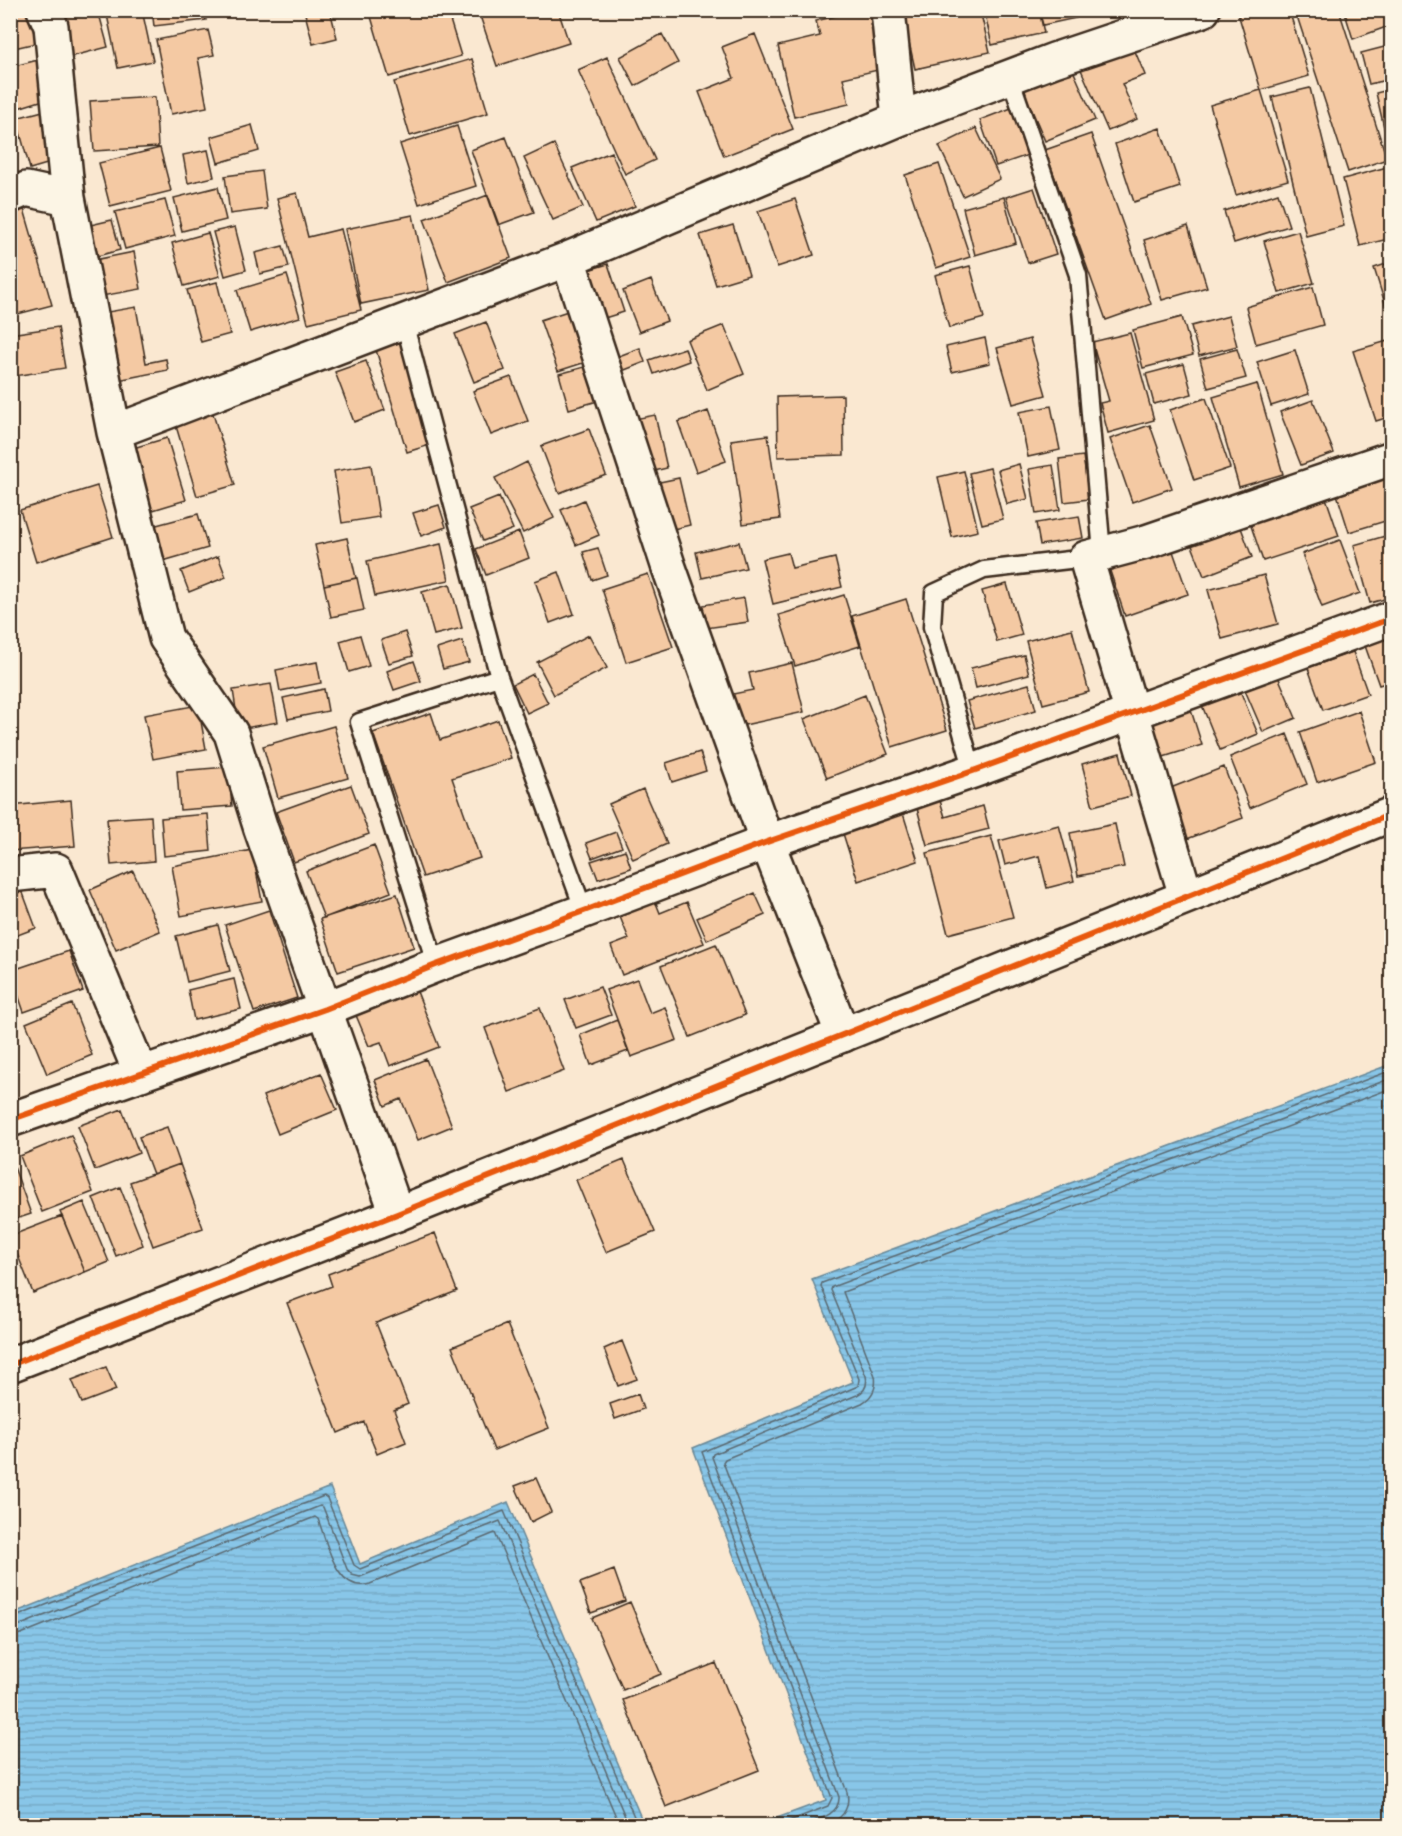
<svg xmlns="http://www.w3.org/2000/svg" width="1402" height="1836" font-family="'Patrick Hand',sans-serif">
	<style>
		.water { fill: url(#water-rules); stroke: #698897; stroke-width: 1.5 }
		.lines { fill: none; stroke-linecap: round; stroke-linejoin: round }
		.shore { stroke: #5a686f; stroke-width: 1.5 }
		.building { fill: #f4c9a3; stroke: #3b2a1e; stroke-width: 1.5 }
		.service-casing { stroke: #3b2a1e; stroke-width: 21 }
		.minor-casing { stroke: #3b2a1e; stroke-width: 38 }
		.tertiary-casing { stroke: #3b2a1e; stroke-width: 38 }
		.service { stroke: #fcf5e5; stroke-width: 16 }
		.minor { stroke: #fcf5e5; stroke-width: 33 }
		.tertiary { stroke: #fcf5e5; stroke-width: 33 }
		.cycleway-casing { stroke: #fcf5e5; stroke-width: 10 }
		.cycleway { stroke: #e8590c; stroke-width: 6 }
	</style>
	<defs>
		<pattern id="water-rules" width="6" height="5" patternUnits="userSpaceOnUse" patternTransform="scale(1.5)"><rect width="6" height="5" fill="#88c6e8"/><path d="M0 2.5h6" fill="none" stroke="#76aac7"/></pattern>
	</defs>
	<rect width="100%" height="100%" fill="#fae8d1"/>
	<filter id="ink" filterUnits="userSpaceOnUse"><feTurbulence type="fractalNoise" baseFrequency=".0167" numOctaves="2"/><feDisplacementMap in="SourceGraphic" scale="12" xChannelSelector="R" yChannelSelector="G"/><feConvolveMatrix kernelMatrix="1 2 1 2 8 2 1 2 1" color-interpolation-filters="sRGB"/></filter>
	<g filter="url(#ink)">
		<path class="water" d="M1391 1064V1825H758L826 1800 693 1448 853 1382 812 1279Z
			M330 1487 360 1564 508 1502 644 1825H11V1614Z"/>
		<g class="lines">
			<path class="shore" d="M10 1619 324 1496 327 1498 354 1565 360 1569 504 1511 638 1826
				M10 1627 18 1626 320 1506 323 1507 347 1569 352 1575 360 1577 500 1521 629 1826
				M10 1636 21 1634 315 1517 318 1519C327 1542 336 1594 370 1584L495 1533 620 1826
				M776 1826 828 1806 832 1798 702 1452 858 1386 859 1379 821 1286 822 1283 1392 1070
				M798 1826C813 1820 840 1817 839 1797L712 1457 713 1454 857 1395C865 1391 868 1385 866 1376L831 1290 832 1287 1392 1078
				M824 1826C840 1820 851 1811 847 1792L723 1462 725 1459 862 1403C872 1397 877 1388 875 1376L843 1292 1392 1088"/>
		</g>
		<path class="building" d="M10 10H29L36 43 10 49Z
			M56 10H98L108 47 69 57Z
			M106 10H142L153 61 118 68Z
			M152 10H204L206 20 154 26Z
			M304 10H330L337 38 313 44Z
			M369 10H447L461 56 389 77Z
			M478 10H558L569 43 497 66Z
			M860 10H869L882 69 843 78 849 104 794 117 778 46 820 36 816 21Z
			M902 10H980L990 52 915 69Z
			M984 10H1039L1044 33 992 45Z
			M1039 10H1074L1076 18 1043 25Z
			M1237 10H1289L1309 76 1261 90Z
			M1295 10H1339L1387 159 1348 172Z
			M1344 10H1384L1389 26 1353 39Z
			M208 30 214 55 198 58 207 107 171 114 156 40Z
			M662 34 678 63 635 86 620 57Z
			M755 34 793 129 724 156 699 92 734 78 722 47Z
			M1132 44 1145 75 1122 84 1137 119 1108 131 1079 65Z
			M1392 45V79L1369 84 1361 53Z
			M607 57 655 160 625 174 578 70Z
			M472 59 488 113 410 136 394 82Z
			M38 60 50 98 18 108 10 83V67Z
			M1069 61 1095 120 1045 141 1020 82Z
			M1310 88 1344 226 1306 236 1272 97Z
			M1392 89V148L1389 149 1376 93Z
			M1261 90 1288 180 1236 195 1210 105Z
			M155 97 158 147 94 151 90 101Z
			M1014 107 1031 154 996 166 980 120Z
			M43 111 57 161 30 169 16 118Z
			M252 125 259 151 218 163 211 137Z
			M457 126 476 186 419 204 400 144Z
			M976 128 1000 179 963 196 939 146Z
			M1160 128 1180 187 1134 202 1115 144Z
			M1091 134 1151 304 1106 320 1045 150Z
			M506 137 534 212 498 225 471 150Z
			M554 144 583 207 553 220 524 158Z
			M160 148 171 191 110 206 99 163Z
			M208 150 214 177 188 183 183 155Z
			M611 152 635 206 596 222 572 168Z
			M939 164 970 257 936 268 905 175Z
			M1387 167 1392 184V238L1360 246 1343 179Z
			M262 171 267 209 230 214 225 176Z
			M218 187 226 220 182 231 174 198Z
			M1034 188 1056 254 1028 263 1006 197Z
			M297 193 308 237 341 229 361 310 308 323 277 198Z
			M1278 193 1289 226 1234 243 1224 211Z
			M488 195 511 258 448 282 424 219Z
			M1004 197 1016 243 975 255 963 208Z
			M795 199 814 255 777 267 758 211Z
			M165 200 175 236 125 249 115 212Z
			M24 209 52 305 10 316V213Z
			M413 215 429 290 361 304 345 229Z
			M112 220 120 250 90 258 82 227Z
			M733 225 749 275 716 285 700 235Z
			M1188 226 1207 287 1162 300 1144 240Z
			M235 227 246 270 225 276 213 232Z
			M1298 231 1314 283 1279 293 1264 241Z
			M208 233 220 276 184 286 172 243Z
			M283 246 289 267 260 274 255 253Z
			M134 252 141 289 96 297 89 261Z
			M1392 262V308L1387 310 1374 268Z
			M608 264 624 312 598 320 582 272Z
			M970 266 984 318 949 328 935 275Z
			M287 275 300 317 250 332 237 290Z
			M651 280 667 321 639 332 623 291Z
			M217 282 230 334 201 342 187 290Z
			M1313 287 1323 325 1256 344 1246 307Z
			M136 307 146 363 166 359 168 370 108 382 96 314Z
			M571 310 589 361 558 371 540 320Z
			M1229 316 1237 346 1199 356 1191 326Z
			M1182 317 1193 355 1143 368 1133 330Z
			M486 322 505 370 474 382 455 334Z
			M724 325 744 374 707 390 687 340Z
			M58 327 65 368 15 376 10 334Z
			M1130 333 1154 420 1108 433 1100 403 1109 401 1092 342Z
			M985 338 990 363 952 372 946 347Z
			M1030 339 1046 395 1013 404 997 348Z
			M1391 340 1392 416 1376 421 1353 351Z
			M402 342 433 444 407 452 376 350Z
			M640 348 645 362 617 373 611 359Z
			M685 348 689 361 654 374 649 360Z
			M1237 349 1246 378 1208 388 1200 359Z
			M1295 350 1309 394 1271 406 1257 362Z
			M366 361 385 410 354 422 335 372Z
			M1184 364 1192 394 1154 404 1146 374Z
			M588 366 598 401 569 409 559 374Z
			M511 377 528 421 491 435 473 391Z
			M1257 384 1283 474 1239 487 1213 397Z
			M843 395 844 455 778 457 777 397Z
			M1206 398 1230 468 1194 480 1170 410Z
			M1313 400 1334 453 1301 465 1280 412Z
			M210 404 235 485 197 496 173 416Z
			M1051 406 1060 450 1028 457 1019 412Z
			M708 411 726 461 696 472 678 422Z
			M655 415 667 468 642 474 629 420Z
			M1150 425 1172 488 1132 502 1110 439Z
			M589 429 606 475 559 493 541 446Z
			M768 435 780 519 743 524 731 440Z
			M167 438 186 500 143 513 123 451Z
			M1083 456 1089 499 1064 502 1059 459Z
			M527 462 554 518 523 533 495 478Z
			M1019 464 1028 499 1007 504 998 470Z
			M371 465 379 517 342 523 334 471Z
			M1053 465 1060 510 1036 514 1029 469Z
			M990 468 1003 519 982 524 969 473Z
			M964 471 978 531 952 537 938 477Z
			M1392 471V519L1349 532 1335 488Z
			M679 478 690 525 661 532 650 484Z
			M97 486 113 537 36 562 20 510Z
			M1325 495 1339 536 1263 561 1249 520Z
			M499 497 513 529 483 541 469 509Z
			M584 500 599 535 576 545 561 510Z
			M439 505 446 527 421 536 413 513Z
			M198 514 208 548 156 563 145 528Z
			M1079 516 1083 538 1040 545 1036 523Z
			M1240 525 1252 557 1204 576 1191 543Z
			M519 532 529 558 486 575 476 549Z
			M1392 534V597L1370 603 1354 545Z
			M347 538 356 578 324 585 315 545Z
			M1169 540 1188 594 1125 616 1107 562Z
			M1340 540 1360 593 1322 607 1302 554Z
			M739 542 746 568 702 578 696 552Z
			M441 544 449 580 375 596 367 561Z
			M598 548 607 575 592 580 583 552Z
			M788 553 792 568 835 558 842 587 773 604 762 559Z
			M218 556 226 577 189 592 181 571Z
			M559 572 574 614 550 623 535 581Z
			M648 574 673 647 626 662 602 589Z
			M1264 575 1278 624 1222 639 1208 590Z
			M357 578 364 610 331 617 324 585Z
			M450 584 462 628 434 635 422 592Z
			M1007 584 1022 635 997 642 982 591Z
			M844 595 860 646 795 666 779 615Z
			M744 598 748 622 706 628 703 605Z
			M906 599 947 730 892 747 852 616Z
			M1072 629 1089 692 1043 704 1026 641Z
			M405 632 413 656 389 663 381 640Z
			M1392 633V681L1379 685 1364 643Z
			M360 635 369 666 349 672 340 641Z
			M589 635 607 668 554 695 537 662Z
			M462 641 469 662 443 669 437 649Z
			M1353 652 1368 694 1323 710 1308 668Z
			M1024 655 1029 674 976 688 971 668Z
			M414 661 421 681 394 690 387 671Z
			M317 662 321 683 280 691 276 670Z
			M792 663 804 712 735 727 728 695 753 690 749 673Z
			M533 674 548 703 527 713 513 684Z
			M1277 674 1296 718 1263 732 1244 688Z
			M271 684 278 722 239 729 233 690Z
			M1029 684 1036 710 975 728 967 701Z
			M1239 688 1258 734 1220 750 1201 703Z
			M324 689 328 711 288 719 283 698Z
			M865 695 888 754 827 778 804 719Z
			M198 705 206 749 153 759 144 715Z
			M1190 707 1202 745 1160 758 1148 721Z
			M1359 711 1376 762 1317 782 1300 732Z
			M431 713 440 740 498 720 511 758 452 778 480 858 423 877 373 733Z
			M334 726 348 778 278 798 263 746Z
			M1287 734 1307 784 1250 808 1230 757Z
			M700 752 706 771 672 782 666 763Z
			M1120 753 1131 796 1093 806 1082 764Z
			M228 767 232 806 180 810 177 771Z
			M1224 767 1243 818 1187 839 1168 789Z
			M351 785 369 834 294 862 276 812Z
			M643 789 667 844 633 859 609 804Z
			M938 794 945 817 983 806 989 829 927 845 915 801Z
			M71 800 75 846 10 851V806Z
			M900 804 918 861 858 881 840 824Z
			M208 814 211 851 164 856 161 818Z
			M151 816 154 861 111 865 107 819Z
			M1115 824 1124 867 1078 876 1070 833Z
			M1059 825 1074 881 1047 888 1039 856 1005 865 999 841Z
			M616 832 622 847 592 858 586 843Z
			M991 836 1013 917 948 934 927 853Z
			M374 845 391 892 324 918 306 871Z
			M252 850 262 901 181 916 172 866Z
			M625 850 631 868 598 879 591 861Z
			M133 871 160 931 116 950 90 890Z
			M20 885 36 928 10 938V889Z
			M652 893 660 913 687 902 704 943 622 975 611 946 629 939 616 907Z
			M755 893 765 915 707 940 697 918Z
			M397 894 414 947 338 972 320 919Z
			M269 910 297 998 254 1012 225 925Z
			M218 925 230 971 187 982 176 936Z
			M716 944 745 1015 690 1037 661 966Z
			M69 951 83 991 24 1012 10 971Z
			M234 979 241 1009 194 1020 188 990Z
			M637 979 650 1013 665 1007 677 1040 631 1057 606 990Z
			M600 987 611 1015 576 1028 565 1000Z
			M416 989 439 1047 390 1066 381 1042 369 1046 355 1013Z
			M72 1004 92 1055 47 1074 26 1023Z
			M540 1008 564 1071 509 1092 485 1028Z
			M617 1020 628 1051 591 1065 580 1035Z
			M426 1059 452 1126 418 1140 401 1099 385 1106 375 1080Z
			M321 1073 337 1110 278 1134 263 1096Z
			M122 1109 139 1153 95 1170 78 1126Z
			M167 1127 180 1164 153 1174 139 1137Z
			M71 1135 93 1192 42 1212 20 1156Z
			M10 1156 31 1214 10 1221Z
			M624 1160 655 1232 606 1252 576 1180Z
			M180 1164 203 1228 153 1246 130 1182Z
			M120 1187 143 1245 116 1256 93 1198Z
			M84 1202 109 1262 85 1272 60 1212Z
			M62 1216 85 1272 33 1293 10 1236Z
			M435 1233 457 1291 376 1323 408 1404 394 1410 406 1442 377 1454 364 1422 338 1433 287 1303 332 1286 328 1274Z
			M507 1324 549 1428 494 1450 452 1347Z
			M622 1341 637 1379 618 1386 604 1349Z
			M106 1367 116 1390 82 1403 72 1380Z
			M638 1394 643 1409 615 1419 610 1404Z
			M536 1478 551 1512 531 1522 515 1486Z
			M614 1570 625 1601 591 1613 580 1583Z
			M630 1602 661 1674 623 1690 592 1618Z
			M716 1663 759 1770 666 1807 623 1700Z"/>
		<g class="lines">
			<defs>
				<path id="service" d="M1010 77 1078 275 1102 553
					M404 322 499 677 584 911
					M973 771 932 627 934 593 984 570 1086 558
					M436 965 359 722 499 677"/>
				<path id="minor" d="M44 10 51 26 68 198 114 432 166 638 231 733 261 829 397 1214
					M888 10 899 119
					M10 196 26 189 68 198
					M568 259 668 565 767 842 843 1035
					M114 432 568 259 899 119 1054 60 1203 10
					M10 875 56 870 141 1074
					M1186 896 1086 558 1146 542 1392 458
					M10 1120 325 1009 436 965 584 911 767 842 973 771 1392 618"/>
				<path id="tertiary" d="M10 1365 397 1214 1392 814"/>
			</defs>
			<use href="#service" class="service-casing"/>
			<use href="#minor" class="minor-casing"/>
			<use href="#tertiary" class="tertiary-casing"/>
			<use href="#service" class="service"/>
			<use href="#minor" class="minor"/>
			<use href="#tertiary" class="tertiary"/>
			<defs>
				<path id="cycleway" d="M10 1120 325 1009 436 965 584 911 767 842 973 771 1392 618
					M10 1365 397 1214 1392 814"/>
			</defs>
			<use href="#cycleway" class="cycleway-casing"/>
			<use href="#cycleway" class="cycleway"/>
		</g>
	</g>
	<rect width="1402" height="1836" fill="none" stroke="#fcf5e5" stroke-width="36"/>
	<rect x="18" y="18" width="1366" height="1800" fill="none" stroke="#3b2a1e" stroke-width="2" filter="url(#ink)"/>
</svg>
